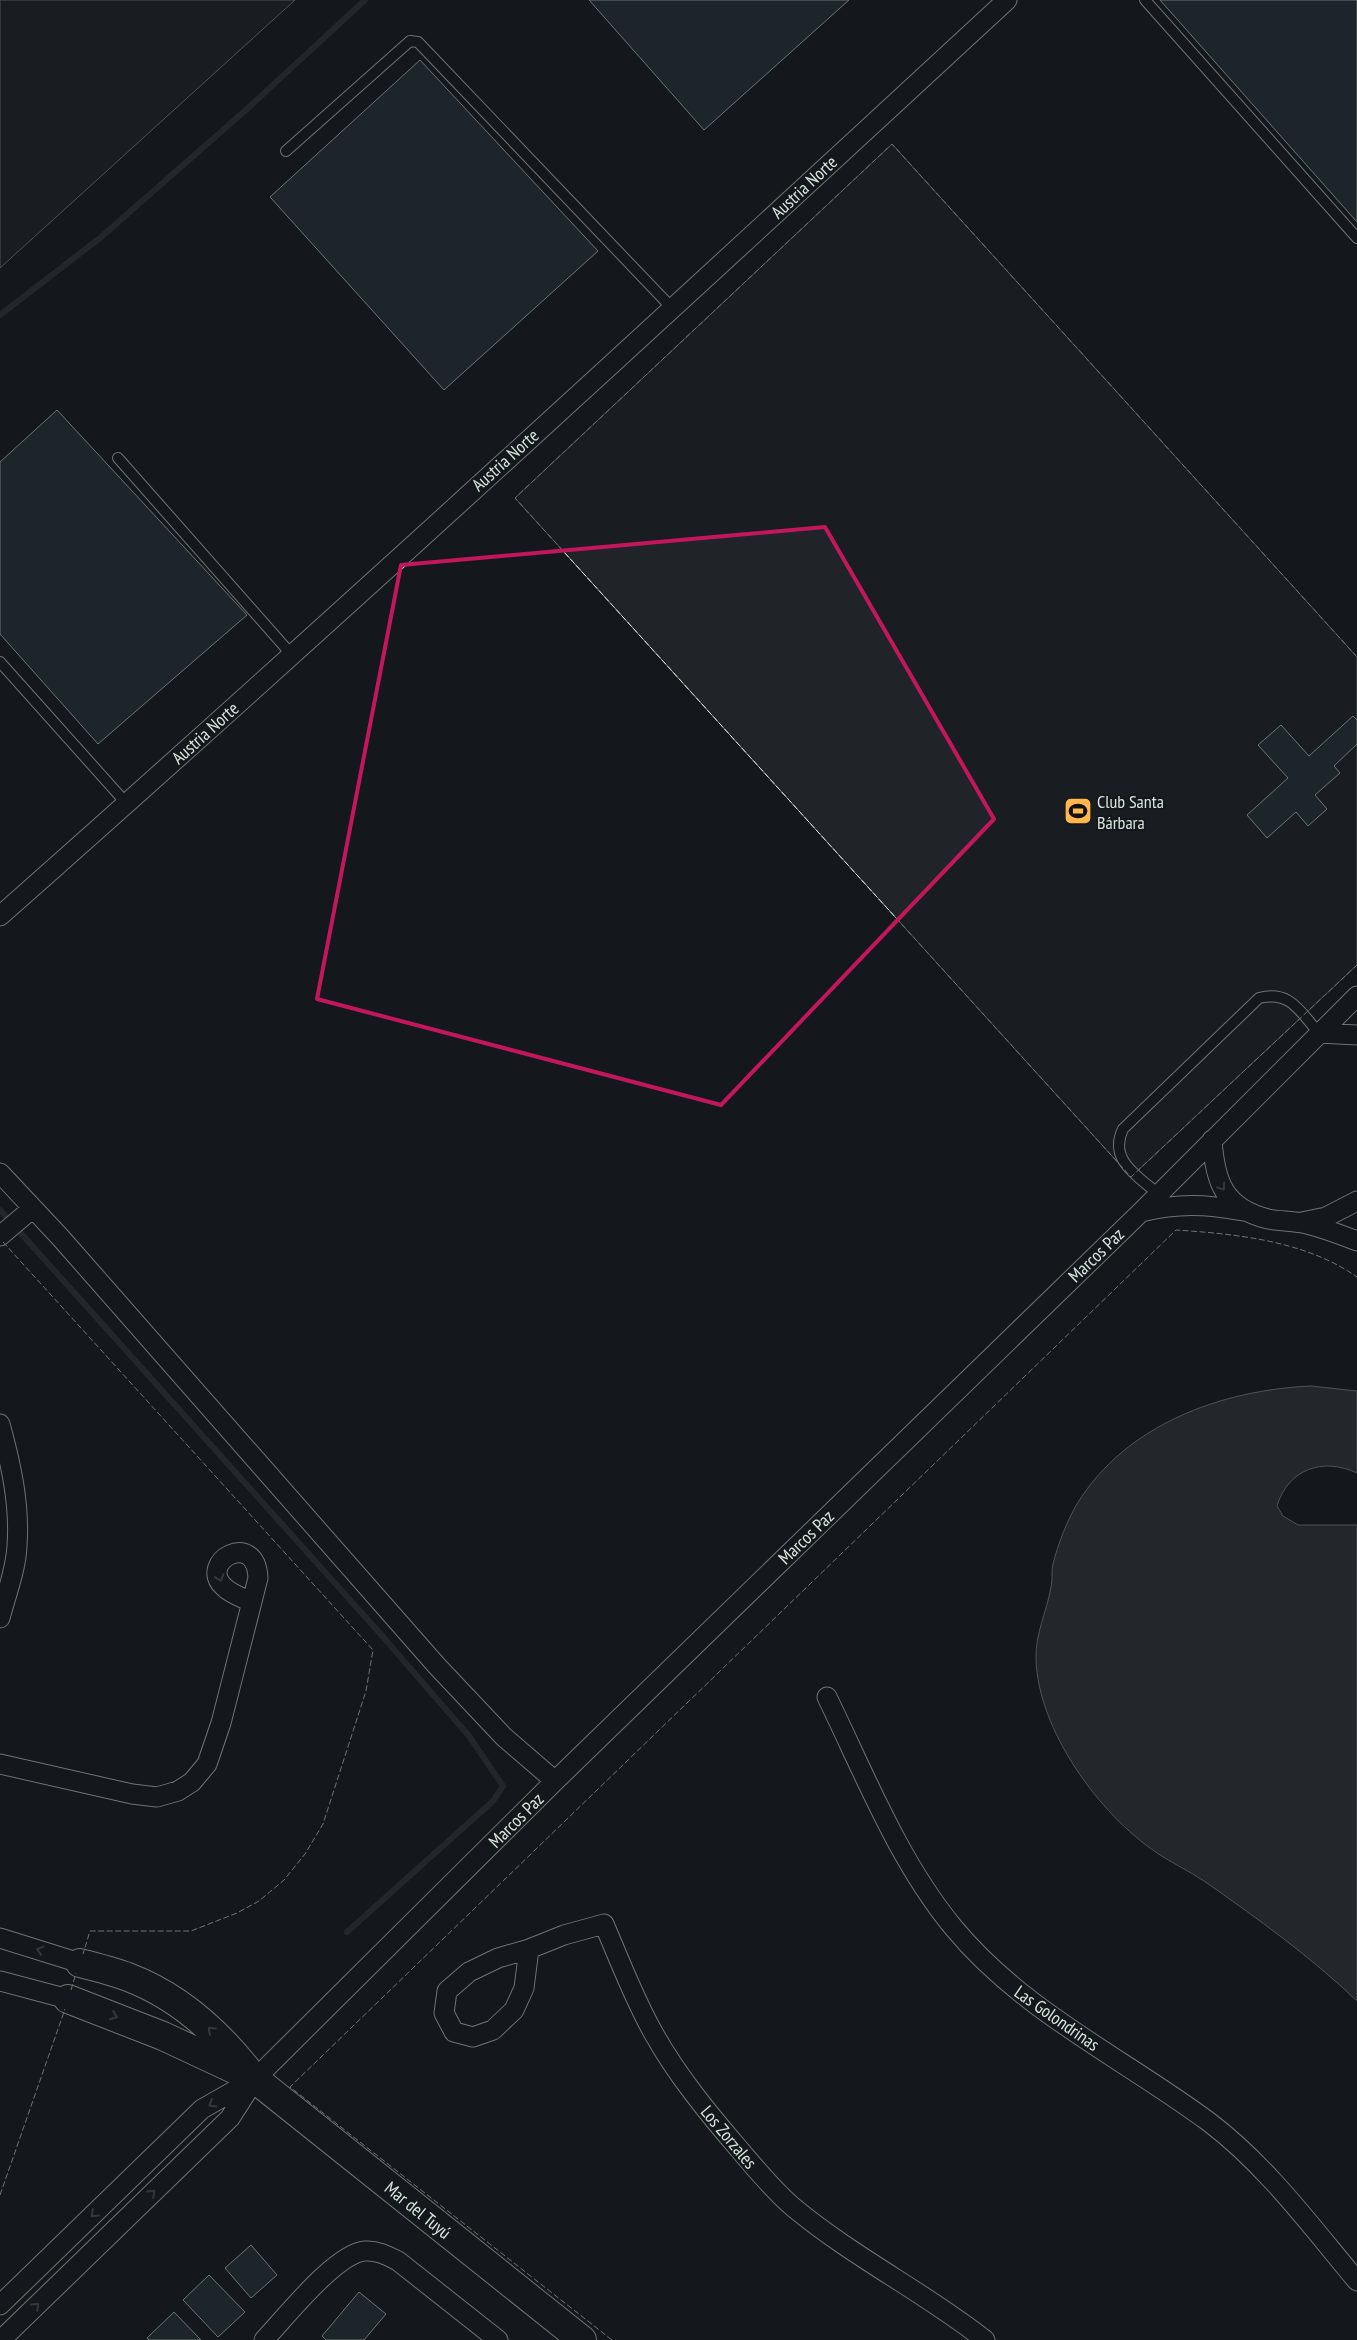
<svg xmlns="http://www.w3.org/2000/svg" width="1357" height="2340" font-family="'PT Sans Narrow',sans-serif">
	<style>
		.green { fill: #202428; stroke: #939e99 }
		.water { fill: #363b3e; stroke: #939e99 }
		.lines { fill: none; stroke-linecap: round; stroke-linejoin: round }
		.stream { stroke: #363b3e; stroke-width: 6 }
		.building { fill: #2c363c; stroke: #d8e6dc }
		.lane-casing { stroke: #d8e6dc; stroke-width: 12 }
		.street-casing { stroke: #d8e6dc; stroke-width: 21 }
		.secondary-casing { stroke: #d8e6dc; stroke-width: 30 }
		.lane { stroke: #14181c; stroke-width: 10 }
		.street { stroke: #14181c; stroke-width: 19 }
		.secondary { stroke: #14181c; stroke-width: 28 }
		.fence { stroke: #d8e6dc; stroke-width: 1; stroke-dasharray: 6 2.5; stroke-linecap: butt }
		.oneway { stroke: #59605f }
		.marked { fill: none; stroke: #c2185b; stroke-width: 4; stroke-linejoin: round }
		.labels { text-anchor: middle; dominant-baseline: central; stroke-width: 4; stroke-linejoin: round; paint-order: stroke }
		.street-label { font-size: 18px; fill: #d8e6dc; stroke: #14181c }
		.poi-label { font-size: 18px; fill: #d8e6dc; stroke: #14181c; text-anchor: start }
	</style>
	<rect width="100%" height="100%" fill="#14181c"/>
	<path class="green" d="M0 0H295L0 268Z
		M892 144 1357 657V965L1131 1177 515 498Z"/>
	<path class="water" d="M1311 1386 1357 1391V1473C1323 1457 1288 1469 1277 1506L1283 1516 1298 1525H1357V2001C1311 1957 1257 1918 1204 1881 1189 1871 1172 1863 1157 1853 1099 1814 1038 1730 1036 1659 1035 1634 1047 1611 1051 1587 1053 1579 1051 1571 1053 1564 1058 1544 1067 1521 1077 1504 1126 1424 1222 1390 1311 1386Z"/>
	<g class="lines">
		<path class="stream" d="M0 315 100 238 247 109 365 0
			M0 1210 377 1630 469 1736 503 1786 493 1801 347 1932"/>
	</g>
	<path class="building" d="M589 0H849L704 130Z
		M1160 0H1357V222Z
		M420 60 598 251 444 390 270 197Z
		M57 410 247 615 98 744 0 634V462Z
		M1353 716 1357 720V744L1334 766 1340 773 1315 795 1327 809 1308 826 1296 812 1267 838 1247 815 1288 778 1258 745 1281 725 1309 756Z
		M251 2245 277 2275 251 2298 225 2268Z
		M209 2275 245 2312 218 2337 183 2300Z
		M359 2292 386 2314 364 2340H326L322 2336Z
		M174 2312 201 2340H149L147 2338Z"/>
	<g class="lines">
		<defs>
			<path id="lane" d="M1145 0 1357 238
				M286 151 410 41 418 42 673 309
				M118 458 292 655
				M0 662 127 804
				M1158 1194C1138 1176 1108 1160 1123 1129L1259 998C1291 990 1300 1012 1319 1033"/>
			<path id="street" d="M0 916C340 615 674 308 1007 0
				M1319 1033 1357 1035
				M1212 1140C1215 1182 1224 1208 1268 1219 1279 1221 1291 1221 1302 1223 1321 1227 1339 1234 1357 1241
				M0 1173 60 1237 437 1666 504 1737 555 1781
				M1141 1212C1178 1203 1205 1204 1243 1211
				M1302 1222 1326 1217 1357 1201
				M0 1236 33 1208
				M0 1424C11 1464 20 1504 17 1546 16 1570 6 1595 0 1618
				M827 1697C865 1775 898 1860 953 1927 1022 2011 1123 2058 1209 2122 1266 2165 1311 2226 1357 2281
				M0 1764 132 1794 157 1797 178 1791 192 1782 207 1764 221 1723 258 1578C256 1529 197 1562 224 1587 231 1594 243 1598 251 1602
				M0 1938 80 1963
				M529 1949 524 1988 514 2010 493 2030 473 2037 454 2032 444 2013 447 1991 469 1972 498 1958 529 1949 564 1935 604 1924C620 1961 634 1999 654 2034 677 2075 708 2113 739 2149 756 2169 773 2190 793 2207 853 2257 924 2292 985 2340
				M0 1981 68 1999
				M0 2305 202 2109 251 2081
				M1 2340 230 2118 255 2079 555 1781 1141 1212 1357 996
				M264 2340C285 2318 336 2253 365 2251 377 2250 388 2256 398 2261L498 2340"/>
			<path id="secondary" d="M80 1963C96 1967 112 1971 128 1977 178 1996 217 2031 249 2072
				M68 1999 163 2036 255 2079 582 2340"/>
		</defs>
		<use href="#lane" class="lane-casing"/>
		<use href="#street" class="street-casing"/>
		<use href="#secondary" class="secondary-casing"/>
		<use href="#lane" class="lane"/>
		<use href="#street" class="street"/>
		<use href="#secondary" class="secondary"/>
		<path class="fence" d="M1357 657 892 144 515 498 1131 1177 1357 965
			M3 1242 373 1650 366 1691 323 1824 305 1854 284 1880 259 1901 237 1913 191 1931H90L83 1954
			M71 1990 76 1973
			M0 2195 65 2009
			M612 2340 290 2087 1176 1230C1237 1234 1306 1241 1357 1277"/>
	</g>
	<defs><path id="oneway-chevron" d="M-2-3.5L2.5 0L-2 3.5" fill="none" stroke-width="1.6" stroke-linecap="round" stroke-linejoin="round" transform="scale(1.25)"/></defs>
	<g class="oneway">
		<use href="#oneway-chevron" transform="translate(1222 1187) rotate(56)"/>
		<use href="#oneway-chevron" transform="translate(220 1578) rotate(71)"/>
		<use href="#oneway-chevron" transform="translate(40 1950) rotate(-163)"/>
		<use href="#oneway-chevron" transform="translate(114 2016) rotate(21)"/>
		<use href="#oneway-chevron" transform="translate(211 2030) rotate(-137)"/>
		<use href="#oneway-chevron" transform="translate(212 2104) rotate(150)"/>
		<use href="#oneway-chevron" transform="translate(152 2193) rotate(-44)"/>
		<use href="#oneway-chevron" transform="translate(94 2214) rotate(136)"/>
		<use href="#oneway-chevron" transform="translate(36 2306) rotate(-44)"/>
	</g>
	<path d="M0 0H1357V2340H0ZM825 527 994 819 721 1105 317 999 401 565Z" fill="#14181c" fill-opacity=".55" fill-rule="evenodd"/>
	<path class="marked" d="M825 527 994 819 721 1105 317 999 401 565Z"/>
	<defs>
		<symbol id="stadium-square" viewBox="-11 -11 22 22"><rect x="-9" y="-9" width="18" height="18" rx="4" fill="#ffb74d" stroke="#14181c"/><path d="M0-5a6.5 5 0 1 0 0 10a6.5 5 0 1 0 0-10ZM-3.5-1.8h7v3.6h-7Z" fill="#111"/></symbol>
	</defs>
	<g fill-rule="evenodd">
		<use href="#stadium-square" x="1062" y="795" width="32" height="32"/>
	</g>
	<g class="labels">
		<g class="street-label">
			<text transform="translate(804 187) rotate(-43)">Austria Norte</text>
			<text transform="translate(505 460) rotate(-42)">Austria Norte</text>
			<text transform="translate(205 733) rotate(-42)">Austria Norte</text>
			<text transform="translate(1096 1255) rotate(-44)">Marcos Paz</text>
			<text transform="translate(806 1537) rotate(-44)">Marcos Paz</text>
			<text transform="translate(516 1820) rotate(-45)">Marcos Paz</text>
			<text transform="translate(1057 2018) rotate(35)">Las Golondrinas</text>
			<text transform="translate(729 2137) rotate(50)">Los Zorzales</text>
			<text transform="translate(418 2210) rotate(39)">Mar del Tuyú</text>
		</g>
		<g class="poi-label">
			<text x="1097" y="801">Club Santa<tspan x="1097" dy="21">Bárbara</tspan></text>
		</g>
	</g>
</svg>
